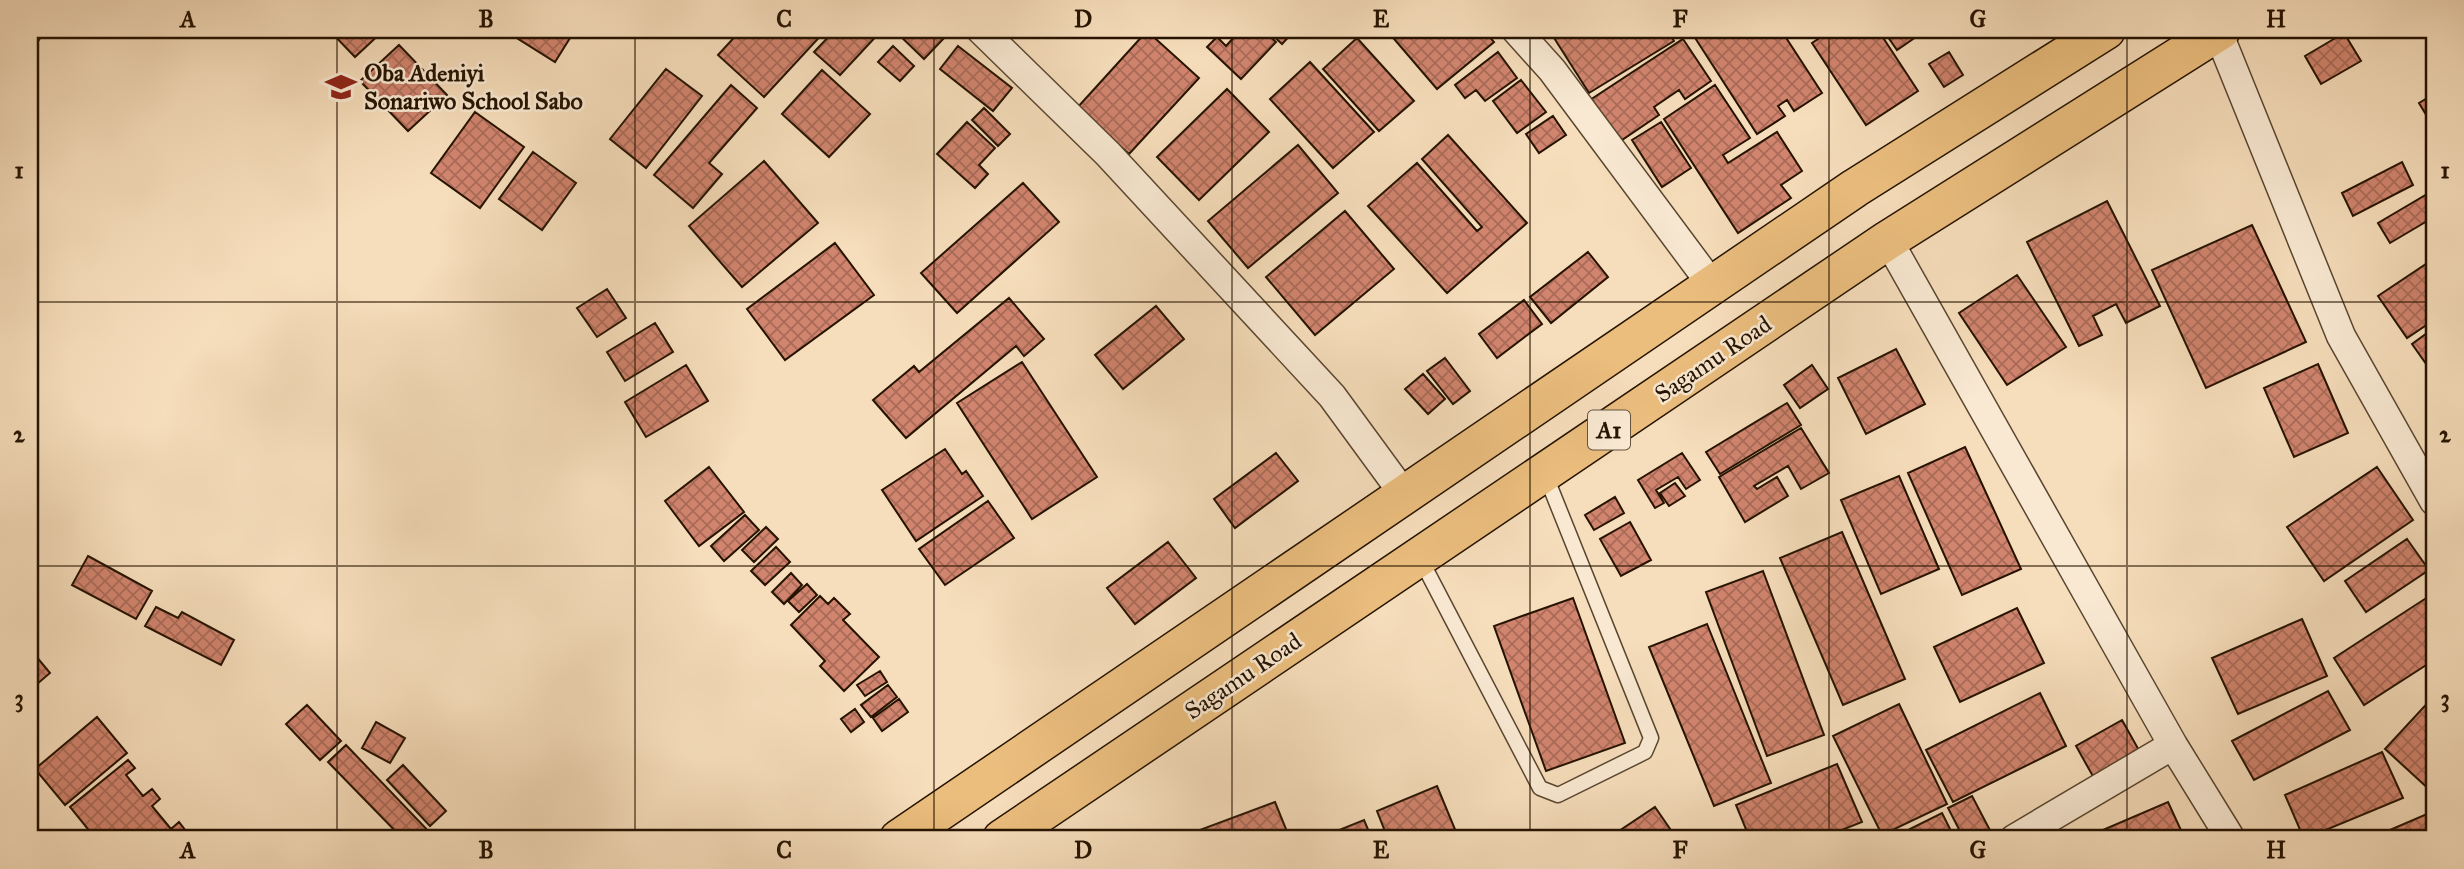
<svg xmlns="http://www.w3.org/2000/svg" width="2464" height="869" font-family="'IM FELL Great Primer',serif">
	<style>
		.building { fill: url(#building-cross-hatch); stroke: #251300; stroke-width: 2 }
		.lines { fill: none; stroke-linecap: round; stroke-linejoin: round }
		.lane-casing { stroke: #59462f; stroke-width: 17 }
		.street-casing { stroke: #59462f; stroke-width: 31 }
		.highway-casing { stroke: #251300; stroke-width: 41 }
		.lane { stroke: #f9e9d3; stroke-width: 14 }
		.street { stroke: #f9e9d3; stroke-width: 28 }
		.highway { stroke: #ebbe7e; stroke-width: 38 }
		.grid { fill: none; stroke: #251300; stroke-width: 2; stroke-opacity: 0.55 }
		.labels { text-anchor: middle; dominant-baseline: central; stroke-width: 5; stroke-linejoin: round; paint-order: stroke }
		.shield { fill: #f9e9d3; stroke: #65533f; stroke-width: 2 }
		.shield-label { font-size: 23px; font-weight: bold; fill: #251300 }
		.poi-label { font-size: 24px; font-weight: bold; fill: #251300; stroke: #f9e9d3; text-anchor: start }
		.street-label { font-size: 24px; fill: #251300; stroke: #f9e9d3 }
		.neatline { fill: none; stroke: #251300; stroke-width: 2.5 }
		.grid-label { font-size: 23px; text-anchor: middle; font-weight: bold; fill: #251300 }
	</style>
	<defs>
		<pattern id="building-cross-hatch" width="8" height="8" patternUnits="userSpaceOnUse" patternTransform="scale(1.75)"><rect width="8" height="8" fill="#d1846e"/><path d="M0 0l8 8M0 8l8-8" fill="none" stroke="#a96b58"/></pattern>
	</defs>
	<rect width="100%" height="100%" fill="#f6ddbb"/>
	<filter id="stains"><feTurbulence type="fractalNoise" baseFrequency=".00286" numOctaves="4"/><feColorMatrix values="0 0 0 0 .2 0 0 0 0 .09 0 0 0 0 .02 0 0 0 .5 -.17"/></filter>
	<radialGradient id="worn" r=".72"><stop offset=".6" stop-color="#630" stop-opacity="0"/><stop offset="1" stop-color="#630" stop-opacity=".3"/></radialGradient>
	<path class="building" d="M30 30H45L37 43 30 38Z
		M329 30H384L355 57Z
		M504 30H575L555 62Z
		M741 30H826L764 97 718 55Z
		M835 30H882L840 75 814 52Z
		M894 30H939L946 36 924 59Z
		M1230 30H1263L1276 42 1241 79 1207 47 1217 37 1226 46 1236 35Z
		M1267 30H1295L1282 44Z
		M1392 30H1484L1494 42 1437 89 1389 33Z
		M1549 30H1667L1674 41 1589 93Z
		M1690 30H1763L1767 36 1781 30 1822 93 1794 111 1787 100 1778 106 1785 116 1757 134Z
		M1821 30H1878L1918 91 1866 125 1812 43 1824 35Z
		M1883 30H1926L1897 50Z
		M1147 31 1199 78 1129 154 1077 108Z
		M2344 33 2361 61 2321 84 2305 56Z
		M1357 38 1414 101 1379 131 1323 69Z
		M1683 39 1711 81 1685 99 1679 90 1654 107 1659 115 1619 142 1590 100Z
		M399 45 447 95 408 131 360 81Z
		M893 46 914 66 900 81 878 62Z
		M958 46 1012 88 993 111 940 69Z
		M1498 52 1517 78 1485 101 1476 90 1465 98 1455 85Z
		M1949 52 1963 75 1944 87 1929 64Z
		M1310 62 1374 132 1333 168 1270 99Z
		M666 69 702 96 646 168 610 139Z
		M822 70 870 114 829 157 782 114Z
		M1521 80 1546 112 1517 133 1493 101Z
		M731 85 757 108 709 163 722 174 693 208 654 175Z
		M1715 85 1750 138 1723 155 1728 163 1777 132 1802 171 1781 185 1791 198 1738 233 1664 119Z
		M1227 89 1269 132 1199 200 1157 157Z
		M2434 94V128L2419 103Z
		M984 108 1010 134 998 146 972 120Z
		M475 112 524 147 480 208 431 173Z
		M1553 116 1566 135 1539 153 1526 134Z
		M967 122 995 148 979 165 988 174 975 188 937 154Z
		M1661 122 1691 168 1662 187 1632 140Z
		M1448 135 1527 223 1447 293 1368 206 1417 163 1477 231 1482 227 1422 159Z
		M1298 145 1338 193 1248 268 1208 221Z
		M533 152 576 183 542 230 499 199Z
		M764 161 818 223 742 287 689 226Z
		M2402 162 2413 185 2353 216 2342 193Z
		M1023 183 1059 222 957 313 921 273Z
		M2434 190V217L2390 243 2378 223Z
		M2107 201 2160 306 2126 323 2116 304 2093 316 2102 335 2079 346 2027 242Z
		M1345 211 1394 269 1315 335 1266 277Z
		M2252 225 2306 342 2206 388 2152 270Z
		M835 243 874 295 785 360 747 309Z
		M1588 252 1608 277 1551 323 1530 297Z
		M2429 262 2434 270V320L2407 338 2378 296Z
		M2017 275 2066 347 2007 385 1959 313Z
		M607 289 626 318 597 337 577 308Z
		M1009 298 1044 339 1024 356 1016 346 906 438 873 400 914 366 919 372Z
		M1524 300 1542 324 1497 358 1479 334Z
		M1156 306 1184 339 1123 389 1095 355Z
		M655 323 673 352 625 381 607 352Z
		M2434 328V375L2412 344Z
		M1896 349 1925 404 1866 434 1838 378Z
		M1445 358 1470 391 1453 404 1427 371Z
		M1022 362 1097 477 1032 519 957 403Z
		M2318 364 2348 433 2294 457 2264 388Z
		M686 365 708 401 646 437 625 402Z
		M1812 365 1828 389 1800 408 1784 385Z
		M1423 374 1445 399 1428 414 1405 389Z
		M1787 403 1801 425 1720 474 1706 452Z
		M1801 428 1829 473 1801 489 1788 466 1754 486 1757 489 1777 477 1788 496 1745 522 1719 477Z
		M1965 447 2021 569 1962 595 1908 473Z
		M945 449 962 474 966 471 983 496 916 541 882 490Z
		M1276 453 1298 481 1235 528 1214 499Z
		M1682 453 1700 480 1686 489 1678 477 1656 490 1664 503 1655 508 1638 480Z
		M709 467 744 512 699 546 665 501Z
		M2377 467 2413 520 2324 581 2287 527Z
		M1899 476 1939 569 1881 594 1841 500Z
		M1675 483 1685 496 1669 506 1660 493Z
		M1615 497 1624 513 1594 530 1585 515Z
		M988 501 1014 538 945 585 919 549Z
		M745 515 759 530 724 561 711 546Z
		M1630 522 1651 560 1621 576 1600 539Z
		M766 527 778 539 754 562 742 550Z
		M1842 532 1905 679 1843 705 1780 558Z
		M2407 539 2429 570 2366 612 2345 581Z
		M1168 542 1196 578 1135 624 1107 588Z
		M776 547 790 562 765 585 751 571Z
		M88 556 152 591 136 619 72 585Z
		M1763 571 1824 735 1767 756 1706 592Z
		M791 573 802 585 784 604 772 592Z
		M807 584 817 595 799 612 788 601Z
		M2434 593V660L2364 705 2334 658Z
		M820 596 828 604 834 598 850 614 843 620 879 657 844 691 820 666 825 661 791 625Z
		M1573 598 1625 743 1546 771 1494 626Z
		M156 607 178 618 182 612 234 640 221 665 145 626Z
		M2017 608 2044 663 1960 702 1934 647Z
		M2302 619 2327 676 2238 714 2212 658Z
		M1707 624 1771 783 1714 806 1649 647Z
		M30 649 50 673 30 690Z
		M880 671 887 682 865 696 857 685Z
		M888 685 897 697 871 717 861 705Z
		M2328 691 2350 730 2254 780 2232 741Z
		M2040 693 2066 746 1953 802 1926 750Z
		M2434 696V788L2431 791 2385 749Z
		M899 699 908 712 882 731 873 718Z
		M1899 704 1947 804 1882 835 1833 736Z
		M307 705 341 741 320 760 286 724Z
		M855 709 864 722 851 732 841 719Z
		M97 717 127 753 65 805 35 769Z
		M2122 720 2145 761 2099 787 2076 746Z
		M376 722 405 738 390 763 362 748Z
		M346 745 436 839H403L328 762Z
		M2382 752 2403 798 2304 839 2285 795Z
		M128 760 135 768 126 775 143 796 152 789 160 799 152 806 171 829 179 822 192 839H104L101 835 96 839 70 807Z
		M1837 764 1862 822 1819 839H1750L1736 805Z
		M403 765 446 811 430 826 387 780Z
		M1437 786 1459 839H1388L1377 811Z
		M1972 796 1992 834 1982 839H1964L1948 808Z
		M1275 802 1290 839H1200L1197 831Z
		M2168 802 2185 839H2082Z
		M1655 807 1677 839H1607Z
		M2434 811V839H2369Z
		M1942 813 1955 839H1890Z
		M1364 820 1372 839H1317Z"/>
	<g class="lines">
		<defs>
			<path id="lane" d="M1420 558 1540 788 1558 795 1645 752 1651 738 1545 474"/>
			<path id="street" d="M981 30 1108 154 1332 396 1403 493
				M1516 30 1552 70 1712 285
				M2218 32 2341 336 2434 501
				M1888 240 2173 745 2231 839
				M2014 839 2173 745"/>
			<path id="highway" d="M899 839 1855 188 2106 30
				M1002 839 1888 240 2221 30"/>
		</defs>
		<use href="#lane" class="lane-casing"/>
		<use href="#street" class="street-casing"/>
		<use href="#highway" class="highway-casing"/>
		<use href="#lane" class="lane"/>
		<use href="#street" class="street"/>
		<use href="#highway" class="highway"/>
	</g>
	<path class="grid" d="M337 30V839M635 30V839M934 30V839M1232 30V839M1530 30V839M1829 30V839M2127 30V839M30 302H2434M30 566H2434"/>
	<defs>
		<symbol id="school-bare" viewBox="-9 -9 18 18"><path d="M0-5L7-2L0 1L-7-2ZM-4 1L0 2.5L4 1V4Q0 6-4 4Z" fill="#8f2418" stroke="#f9e9d3" stroke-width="2.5" paint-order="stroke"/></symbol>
	</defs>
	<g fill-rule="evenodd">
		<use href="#school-bare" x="319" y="65" width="44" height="44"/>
	</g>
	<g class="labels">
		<rect class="shield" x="1588" y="410.5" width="42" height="39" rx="5"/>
		<g class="shield-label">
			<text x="1609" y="430">A1</text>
		</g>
		<g class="poi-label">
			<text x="364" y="73">Oba Adeniyi<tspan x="364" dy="28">Sonariwo School Sabo</tspan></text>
		</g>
		<g class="street-label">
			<text transform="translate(1713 359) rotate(-34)">Sagamu Road</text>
			<text transform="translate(1243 676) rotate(-34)">Sagamu Road</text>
		</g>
	</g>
	<rect width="2464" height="869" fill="none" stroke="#f6ddbb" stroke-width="77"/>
	<rect x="38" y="38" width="2388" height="792" class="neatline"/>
	<g class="grid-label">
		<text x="188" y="27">A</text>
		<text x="486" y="27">B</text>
		<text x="784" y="27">C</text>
		<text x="1083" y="27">D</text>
		<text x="1381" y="27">E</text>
		<text x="1680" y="27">F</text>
		<text x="1978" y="27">G</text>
		<text x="2276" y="27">H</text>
		<text x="19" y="178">1</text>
		<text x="2445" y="178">1</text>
		<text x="19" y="442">2</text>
		<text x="2445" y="442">2</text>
		<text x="19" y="706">3</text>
		<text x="2445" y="706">3</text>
		<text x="188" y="858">A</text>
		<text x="486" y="858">B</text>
		<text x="784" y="858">C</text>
		<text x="1083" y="858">D</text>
		<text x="1381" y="858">E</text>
		<text x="1680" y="858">F</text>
		<text x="1978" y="858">G</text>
		<text x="2276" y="858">H</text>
	</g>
	<rect width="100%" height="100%" filter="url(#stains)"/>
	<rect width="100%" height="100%" fill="url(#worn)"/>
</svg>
